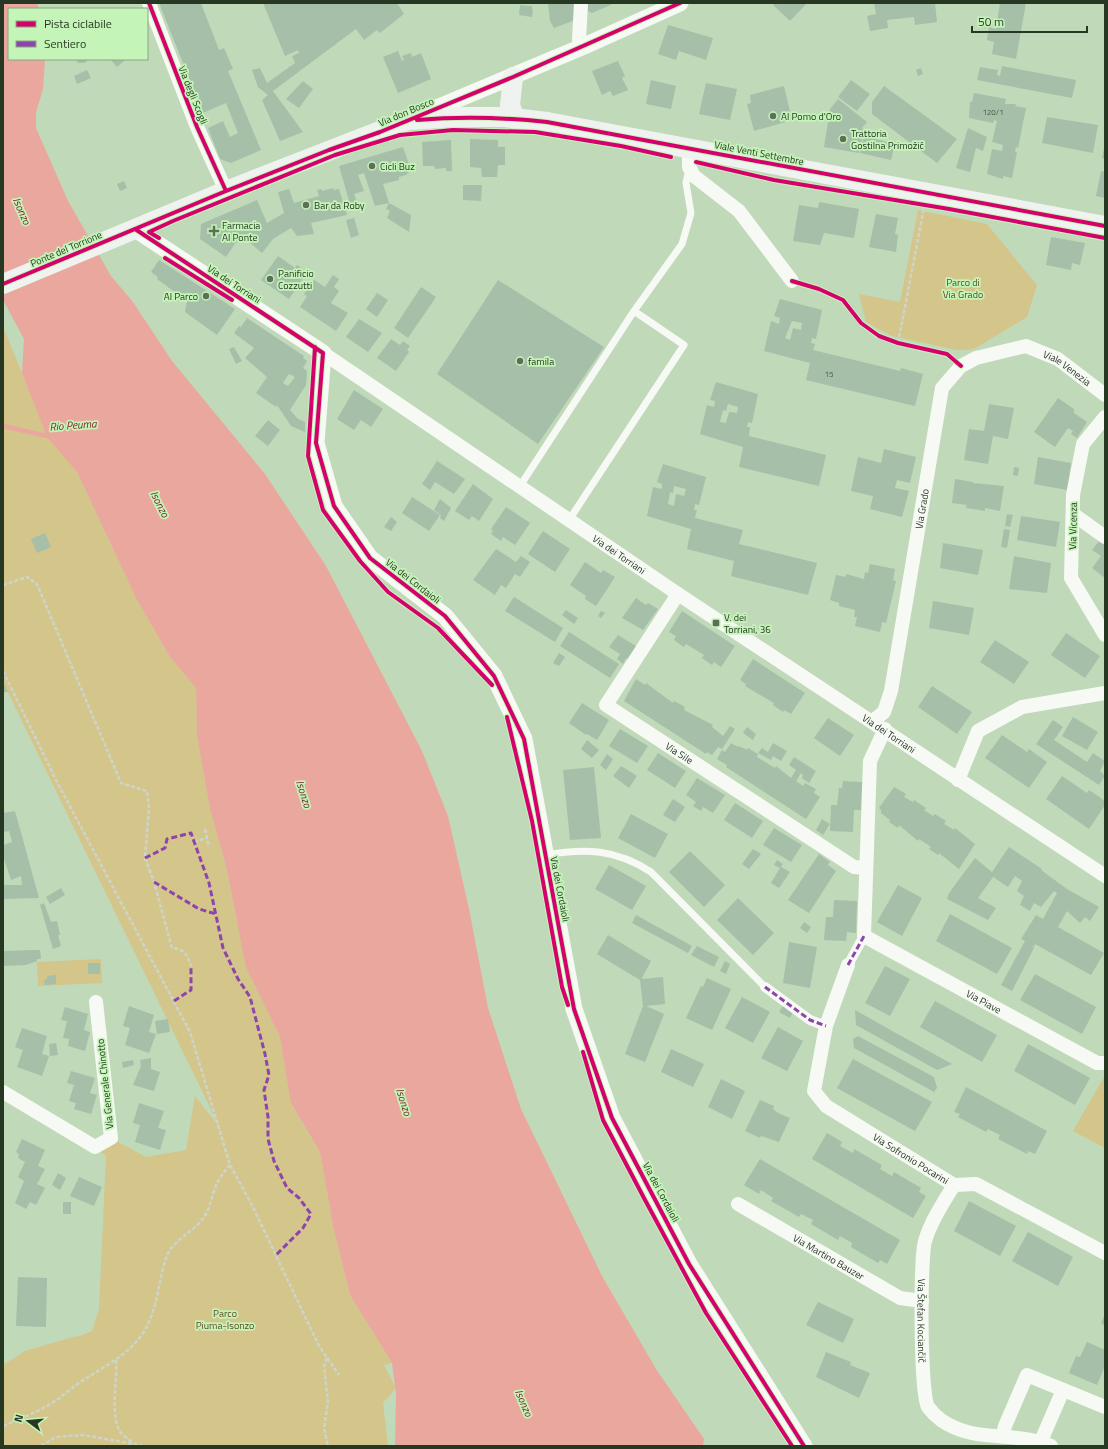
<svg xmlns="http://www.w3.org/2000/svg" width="1108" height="1449" font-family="'Titillium Web',sans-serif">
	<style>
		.green { fill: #d4c58b }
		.water { fill: #eaa79e }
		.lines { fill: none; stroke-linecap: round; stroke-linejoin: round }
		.stream { stroke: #eaa79e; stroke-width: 4.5 }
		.building { fill: #a6bfa9; fill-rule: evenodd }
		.path { stroke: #cdd5cb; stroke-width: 2.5; stroke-dasharray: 4 2; stroke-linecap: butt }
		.service { stroke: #f6f9f4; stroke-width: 7 }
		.pedestrian { stroke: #f6f9f4; stroke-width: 10 }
		.minor { stroke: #f6f9f4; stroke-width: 14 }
		.tertiary { stroke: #f6f9f4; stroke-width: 17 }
		.secondary { stroke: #eff3f0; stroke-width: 20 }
		.quiet { stroke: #8e44ad; stroke-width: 3; stroke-dasharray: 6 3; stroke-linecap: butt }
		.cycleway-casing { stroke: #c5f4b9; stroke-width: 6 }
		.cycleway { stroke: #d6006c; stroke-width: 4 }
		.poi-dot { fill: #5c7056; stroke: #c5f4b9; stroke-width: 1.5 }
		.labels { text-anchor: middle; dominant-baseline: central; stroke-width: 3.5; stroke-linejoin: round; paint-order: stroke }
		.number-label { font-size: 8px; fill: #465a43 }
		.street-label { font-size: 10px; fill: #263821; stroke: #c5f4b9 }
		.poi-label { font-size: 10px; fill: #263821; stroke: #c5f4b9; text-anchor: start }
		.park-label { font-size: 10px; fill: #614a23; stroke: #c5f4b9 }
		.water-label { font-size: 11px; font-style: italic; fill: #7a1c27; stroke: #c5f4b9 }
	</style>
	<rect width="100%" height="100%" fill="#c0d9b9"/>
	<path class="green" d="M918 210 987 224 1037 285 1027 317 974 349 957 350 892 336 866 322 859 294 900 302Z
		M3 327 22 373 60 451 77 472 137 600 170 657 196 688 197 736 210 809 226 866 236 918 259 993 280 1037 293 1107 320 1152 334 1231 350 1295 392 1363 384 1365 396 1388 383 1403 388 1446H3V1365L25 1351 73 1337 80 1336 92 1331 99 1309 106 1156 95 1147 111 1138 146 1157 186 1150 195 1096 220 1128 3 682Z
		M101 959 102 983 38 986 37 962Z
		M1104 1077H1105V1148L1073 1131Z"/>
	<path class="water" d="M3 3H37L39 9H9V59H45L43 89 36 112V128L68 201 111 276 133 302 172 361 265 474 326 566 422 751 448 816 469 909 488 1008 521 1109 602 1276 656 1369 704 1439 703 1446H395L396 1394 392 1363 350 1295 334 1231 320 1152 291 1103 280 1037 246 967 226 866 210 809 197 736 196 688 170 657 137 600 77 472 47 437 22 373 24 339 3 300Z"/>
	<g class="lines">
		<path class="stream" d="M3 426 52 437"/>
	</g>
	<path class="building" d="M159 3H201L219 50 224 48 233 69 228 71 261 150 231 163 220 159 208 128 223 121 230 137 238 133 226 103 203 113Z
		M263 3H397L404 14 380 33 377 30 364 40 356 29 273 91 303 132 280 141 262 100 268 95 258 87 252 70 260 68 267 83 295 63 292 56 299 53 298 50 285 56Z
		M548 3H576L575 20 554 28 550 21Z
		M588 3H615L592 13 588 11Z
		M775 3H807L790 21 773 5Z
		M874 3H935L937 22 915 25 914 17 887 20 888 28 870 31 867 16 876 14Z
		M1000 3H1026L1016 59 992 54 994 42 987 40 989 27 996 29Z
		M520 5 532 6V10H533L532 17 519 15Z
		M668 25 713 38 706 60 679 51 676 60 658 54Z
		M398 51 402 61 404 60 402 56 411 53 412 57 421 53 431 79 398 93 383 57Z
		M76 59H88L85 63H78Z
		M110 59H126L117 67Z
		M618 61 625 76 622 78 628 90 613 96 610 91 602 95 592 71Z
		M1002 66 1076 80 1072 98 977 80 980 67 998 70 997 75 1000 76Z
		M921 68 923 74 918 76 916 70Z
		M87 70 91 78 77 84 74 76Z
		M651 80 676 86 671 109 646 104Z
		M851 80 870 94 857 111 838 97Z
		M303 81 313 89 299 108 286 99Z
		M706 83 737 89 730 120 699 114Z
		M784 86 792 120 754 131 747 104 751 103 750 95Z
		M884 86 957 139 937 163 872 114V102Z
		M974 93 1006 99 1005 104H1016L1015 106 1026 108 1018 148 1016 147 1015 152H1017L1012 178 1003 176V179L987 174 992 149 1002 151 1003 145 992 142 997 121 994 120 993 123 969 118 970 102H972Z
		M838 99 867 122 862 128 864 130 859 153 824 147 830 109Z
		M1047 117 1098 125 1093 153 1042 143Z
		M968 128 987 137 983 151 976 148 970 172 956 168Z
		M864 136 895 144 891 160 860 153Z
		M470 139 498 140V147H505V165H498L497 177H482L481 168 470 167Z
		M451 140 452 171H446V168L435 169 434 166H423L422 142Z
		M403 147 411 170 406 175 399 177V180L383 184 389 203 375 206 364 173 358 175 364 191 354 194 357 202 350 204 339 166Z
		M1104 148H1105V159L1102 158Z
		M1101 171 1105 172V198L1096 196Z
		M124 181 127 188 120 191 117 184Z
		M463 185H482L481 201 463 200Z
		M333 188 334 190 339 189 347 215 311 223 314 234 297 236 291 228 273 239 262 253 241 235 226 257 200 239 201 224 257 200 267 223 284 213 278 192 289 189 294 203 319 196 317 190 322 189V191Z
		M819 202 859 209 854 238 824 233 820 245 793 241 799 205 818 208Z
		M389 203 411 215 409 232 387 218 390 211 386 209Z
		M876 214 898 218 895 234 898 235 896 252 869 247Z
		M354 218 359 235 351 238 346 220Z
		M1051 237 1085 243 1080 265 1072 263 1071 270 1046 265Z
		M278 256 295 268 297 265 307 272 289 299 261 280Z
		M159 260 235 309 217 335 185 312 187 301 157 279 158 277 151 272Z
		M333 275 339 279 334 287 339 291 331 303 348 313 336 331 300 307 307 296 304 294 314 280 325 287Z
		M498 280 604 347 538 444 437 374Z
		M421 287 436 297 408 338 394 328Z
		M377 293 388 300 377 317 366 309Z
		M780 299 822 310 816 339 812 338 811 343 815 344 813 350 900 371 901 368 923 374 915 406 806 380 810 363 764 351 771 321 779 324 780 318 774 316ZM792 321 802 323 801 330 793 328 790 340 785 338Z
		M247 318 304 356 303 358 307 361 303 368 307 371 306 385 290 410 298 419 305 422V432L291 426 277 405 276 407 256 393 267 377 245 358 254 348 234 333 239 326 241 327ZM289 374 295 377 288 386 283 383Z
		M359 319 382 333 368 352 346 337Z
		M391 339 400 345 403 341 410 346 407 350 409 352 396 371 377 358Z
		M234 347 242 361 236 364 229 349Z
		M716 382 758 394 752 423 748 422 747 427H750L749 436 826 455 819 486 739 467 743 447 700 434 707 405 714 407 715 401 710 400ZM728 404 738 407 737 413 729 412 726 423 720 422 723 410 726 411Z
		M354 390 383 409 371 427 361 420 354 430 337 419Z
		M1058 398 1074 409V413L1087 422 1077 438 1071 434 1073 431 1068 428 1055 447 1034 432Z
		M989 404 1014 408 1008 439 993 436 988 464 964 460 969 429 984 431Z
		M268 420 280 430 268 446 255 436Z
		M884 449 916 457 910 483 897 480 895 488 909 491 902 517 870 509 873 496 851 491 858 457 881 463Z
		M1038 457 1071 463 1067 490 1034 484Z
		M437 461 465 479 454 494 435 482 430 490 422 484Z
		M663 464 706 477 699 505 695 504 694 510H697L695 518 743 530 739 544 817 563 808 595 731 576 734 561 687 549 691 529 647 516 653 487 662 489V484L657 482ZM674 486 686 489 684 496 676 494 674 506 668 504 670 492 673 493Z
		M1014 467 1019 468 1018 476 1013 475Z
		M955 479 973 482V483L1004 486 1000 511 985 508V511L966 508 967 505 952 503Z
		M473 484 493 499 479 521 472 516 469 520 455 511Z
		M412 497 440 515 429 531 402 513Z
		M440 499 451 508 444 521 440 518 441 515 434 510Z
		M506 507 530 523 515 545 503 537 501 541 491 534 493 531 491 529Z
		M1007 514 1013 515 1010 527 1005 526Z
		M1021 516 1060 522 1056 547 1017 540Z
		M391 517 397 522 391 531 384 527Z
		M1004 529 1010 530 1007 548 1001 547Z
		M543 531 570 549 555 572 528 554Z
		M45 533 51 547 37 553 31 539Z
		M1101 539 1105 542V578L1092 568 1101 556 1092 550Z
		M943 543 983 550 978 575 940 568Z
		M496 549 516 562 521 556 530 562 520 577 515 574 506 588 501 585 495 595 473 580Z
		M1014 556 1051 563 1047 593 1009 589Z
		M585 562 601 573 603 570 615 577 596 606 585 599 586 596 570 585Z
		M870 564 895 569 893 580 896 581 886 623 882 622 880 632 855 626 857 617H854L855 610 839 606V603L830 600 836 575 846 577V574L864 579 865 572 868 573Z
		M514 597 563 628 555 642 505 611Z
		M636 598 646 605 648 603 658 609 643 630 622 618Z
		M933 601 974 608 969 635 929 628Z
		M566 610 578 618 574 624 562 615Z
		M601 611 605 613 601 618 598 616Z
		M682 611 735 646 721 667 714 662 712 665 702 658 704 655 686 644 684 647 674 640 676 636 669 632Z
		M569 632 619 664 610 678 560 646Z
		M1066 633 1100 656 1085 678 1051 655Z
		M618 635 639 648 630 661 626 658 623 664 617 659 620 654 609 647Z
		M995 640 1029 662 1014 684 980 662Z
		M559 653 565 657 559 666 553 663Z
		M753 659 805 693 791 714 784 710 783 712 773 705 774 703 745 686 746 684 740 680Z
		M636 679 645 685 646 683 673 703 674 701 685 707 684 710 713 725 712 727 723 736 730 726 735 729 722 749 718 747 712 755 707 752 706 754 624 701Z
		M3 682 8 692H3Z
		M932 686 972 712 957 734 918 707Z
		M582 703 609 720 597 740 587 734 586 735 569 723Z
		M1073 717 1098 732 1087 750 1062 736Z
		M828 718 854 735 840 756 814 738Z
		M1053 720 1063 727 1054 740 1087 762 1093 753 1105 761 1100 771 1105 776 1099 785 1036 744Z
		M747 727 756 734 753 740 743 733Z
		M620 729 648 746 637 763 609 746Z
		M1002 735 1027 752 1029 749 1047 762 1029 788 985 758Z
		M587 740 599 750 592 758 581 749Z
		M731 743 738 747 739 746 747 750 748 748 758 754 757 757 775 768 776 766 791 778 796 770 789 765 794 757 816 771 809 783 802 778 803 775 801 773 796 781 803 786 805 783 816 789 814 793 820 797 806 819 726 767 727 765 717 759 722 750 725 752Z
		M773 743 787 751 781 761 773 756 771 760 758 753 762 748 768 752Z
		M658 753 686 771 675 788 647 770Z
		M607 754 613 759 606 770 600 765Z
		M621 766 637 776 629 788 613 776Z
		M594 767 601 838 570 840 563 770Z
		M1062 776 1087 793 1089 790 1105 801V805L1089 829 1046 799Z
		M697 778 725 795 713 813 703 807 701 811 693 806 696 802 686 795Z
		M843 781 862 782 861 810H854L853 832 830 831 831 805H837L839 788H842Z
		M894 787 906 794 904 797 913 802 914 800 926 808 924 810 933 816 935 814 946 821 944 824 954 830 955 828 975 844 959 869 939 853 938 855 929 849 931 847 919 839 918 841 899 825 898 828 889 822 890 820 881 813V810L879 808Z
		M673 799 685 807 675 822 663 815Z
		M735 803 763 821 752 838 724 820Z
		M15 811 20 829 39 898 3 899V885H22L21 876 11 880 3 856V845L12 842 9 831 3 832V813Z
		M631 814 668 834 655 858 618 838Z
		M822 819 830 824 823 835 816 830Z
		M774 828 802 845 791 862 763 845Z
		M1009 847 1042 869 1041 870 1067 889 1099 907 1090 921 1085 917 1080 923 1067 911 1058 927 1104 953 1091 975 1035 944 1034 947 1030 944 1034 948 1012 991 1001 985 1025 941 1021 939 1036 915 1043 919 1057 893 1054 891 1041 907 1034 903 1030 911 1020 905 1024 896 1017 891 1022 881 1015 876 1008 887 993 877 978 898 996 908 988 920 947 899 949 893 975 858 992 872Z
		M753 849 761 854 749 869 742 864Z
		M690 851 725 885 704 907 669 872Z
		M819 854 830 862 828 865 836 871 809 913 788 900Z
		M777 860 783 864 781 867 790 872 779 888 771 883 780 868 774 865Z
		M609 865 646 886 632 910 595 889Z
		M898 885 922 898 902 936 877 922Z
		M61 888 65 895 50 904 46 897Z
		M738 898 774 933 753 955 717 920Z
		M834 900 857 901 856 933 847 932 846 941 824 940 826 917H833Z
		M44 903 51 922 57 921 60 935H58L61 946 53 949 40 905Z
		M950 914 1012 948 997 974 936 941Z
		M636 915 692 946 688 953 632 923Z
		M804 922 811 927 807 933 800 928Z
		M608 935 651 961 642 978 643 979 663 977 665 1004 646 1006 664 1014 645 1062 625 1054 643 1006 640 980 597 954Z
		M789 942 817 947 810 988 783 983Z
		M697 946 719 957 714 967 691 955Z
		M35 950H40L41 959H37V961L26 965 3 966V951Z
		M725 961 730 964 726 974 720 971Z
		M88 963H100V974H88Z
		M885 966 910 979 890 1016 865 1003Z
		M1035 974 1096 1007 1082 1034 1020 1000Z
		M56 975V984L45 985 44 980 47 979V976Z
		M707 978 731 989 712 1030 686 1018 701 986 703 987Z
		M742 997 770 1012 753 1043 725 1028Z
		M935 1001 997 1035 982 1062 920 1027Z
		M129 1006 154 1015 149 1032 156 1034 149 1053 125 1045 130 1028 123 1026Z
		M783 1006 793 1012 790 1018 779 1012Z
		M65 1007 88 1014 84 1030 90 1032 85 1051 68 1046 69 1039 63 1038 67 1021 61 1020Z
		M855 1010 894 1032 952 1064 937 1070 856 1025Z
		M168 1019 170 1032 157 1034 155 1021Z
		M778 1027 803 1041 787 1071 761 1058Z
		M22 1028 47 1036 42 1054 49 1056 42 1076 17 1067 23 1050 15 1047Z
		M858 1036 934 1077 937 1088 934 1092 854 1048 853 1039Z
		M56 1043 58 1055 50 1056 49 1044Z
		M1028 1044 1090 1078 1075 1105 1014 1071Z
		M671 1049 704 1064 693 1087 661 1072Z
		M151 1058V1069L160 1072 154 1091 133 1085 141 1066 140 1060Z
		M853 1059 932 1102 915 1131 837 1088Z
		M133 1060 134 1065 123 1068 122 1062Z
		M71 1071 95 1078 90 1093 97 1095 91 1114 74 1109 76 1103 69 1101 74 1085 67 1083Z
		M721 1079 745 1091 732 1119 708 1107Z
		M966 1087 1047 1131 1035 1154 1028 1151 1027 1154 998 1139 1000 1135 988 1129 986 1132 958 1117 960 1114 954 1112Z
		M760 1100 774 1106 773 1109 778 1113 790 1118 779 1142 761 1136 760 1138 745 1131Z
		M139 1103 164 1111 158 1128 166 1130 160 1150 135 1142 140 1125 133 1123Z
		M827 1133 842 1142 840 1146 853 1153 854 1149 882 1165 880 1169 892 1176 894 1172 921 1188 919 1192 926 1196 913 1218 812 1159Z
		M22 1139 45 1150 38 1166 45 1169 37 1184 45 1188 36 1205 30 1202 26 1209 15 1203 24 1181 18 1177 25 1162 18 1158 19 1154 16 1152Z
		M760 1159 900 1240 887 1264 880 1260 878 1263 851 1247 852 1243 840 1236 838 1240 811 1224 813 1220 801 1214 799 1217 771 1201 773 1198 761 1190 759 1194 744 1185Z
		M58 1173 66 1178 60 1190 52 1185Z
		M79 1177 102 1187 94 1206 70 1196Z
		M969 1201 1016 1226 1000 1256 954 1231Z
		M63 1202H71V1214H63Z
		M1028 1232 1073 1257 1058 1286 1012 1261Z
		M18 1277 47 1278 46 1327 16 1326Z
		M818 1302 854 1319 843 1343 806 1325Z
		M1105 1314V1326L1101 1323Z
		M1087 1342 1105 1350V1366L1097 1385 1069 1373 1076 1356 1080 1357Z
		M826 1352 851 1362 850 1365 870 1373 859 1398 816 1377Z"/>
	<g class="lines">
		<path class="path" d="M898 343 924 208
			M3 585 27 577 37 584 121 783 147 791 149 807 145 858 154 882 172 948C185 949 187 955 191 966
			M3 671 57 782 190 1032 230 1165 252 1205 319 1346 339 1375
			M205 829 209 847
			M194 842 207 838
			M327 1358 324 1366 328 1402 324 1429 328 1446
			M116 1360C118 1380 109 1416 121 1433 123 1436 130 1440 133 1443
			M3 1426C20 1419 37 1412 52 1403 62 1397 70 1389 79 1383 101 1368 128 1356 143 1333 158 1310 158 1282 166 1258 172 1241 190 1234 201 1221 209 1212 210 1202 214 1191 217 1181 223 1173 230 1165
			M41 1446 56 1437 84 1435 144 1446"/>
		<path class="service" d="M520 486 634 311 682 244 691 213 686 183 689 169
			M569 520 684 345 634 311
			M545 855C585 848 616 849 651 872L765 987"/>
		<path class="pedestrian" d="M848 965 864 936
			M765 987 810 1020 826 1026"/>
		<g class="minor">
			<path d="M149 3 197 127 226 191"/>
			<path d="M581 3 579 40 582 47"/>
			<path d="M689 148V167L694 176 739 211 792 281"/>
			<path id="s1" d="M323 353 678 594 1105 876"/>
			<path d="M1105 417 1083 444 1073 495 1071 578 1105 635"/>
			<path d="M1073 514 1105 537"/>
			<path id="s2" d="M678 594 606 705 854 867 866 868"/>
			<path id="s3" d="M873 721 884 712 891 691 942 388 961 366 976 358 1026 346 1058 359 1105 395"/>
			<path id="s4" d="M885 729 870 761 864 936 1097 1063H1105"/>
			<path d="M958 780 978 731 1022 707 1105 693"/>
			<path id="s5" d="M848 965 826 1026 814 1091 826 1106 954 1185 976 1184 1105 1253"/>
			<path d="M3 1092 95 1147 111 1138 96 1002"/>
			<path id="s6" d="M954 1185C943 1203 931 1221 925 1241 920 1260 920 1393 928 1407 931 1411 937 1417 941 1420 975 1444 1013 1430 1051 1446"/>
			<path id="s7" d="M738 1204 900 1298 922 1301"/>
			<path d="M1003 1435 1005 1426 1027 1375 1105 1407"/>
			<path d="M1041 1441 1063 1390"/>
		</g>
		<path class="tertiary" d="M415 117 582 47 680 3
			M135 229 323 353 316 443 334 506 370 558 445 616 494 676 524 739 574 1009 612 1118 689 1264 804 1446"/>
		<path class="secondary" d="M513 77 510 105 515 119
			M3 284 226 191 408 120 457 117H505L547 122 1105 226"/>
		<path class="quiet" d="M145 858 165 848 167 839 191 833 209 883 223 948 238 979 250 997 265 1054 269 1075 264 1090 268 1117V1139L274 1161 287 1188 299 1198 311 1214 303 1228 275 1256
			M154 882 199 909 216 914
			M848 965 864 936
			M765 987 810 1020 826 1026
			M174 1001 191 990V966"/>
		<defs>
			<path id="cycleway" d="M149 3 197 127 226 191
				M417 120C463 116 501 117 547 122L1105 226
				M696 162 774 180 949 209 1105 238
				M135 229 323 353 316 443 334 506 370 558 445 616 494 676 524 739 574 1009 612 1118 689 1264 804 1446
				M159 238 149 232 173 221 335 155 400 135 453 130 535 132 621 146 671 157
				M165 258 232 300
				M792 281 819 289 843 300 861 323 879 336 898 343 947 354 961 366
				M3 284 226 191 329 150 380 132 513 77 680 3
				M315 347 308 456 323 510 360 561 388 592 438 628 492 685
				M507 717 532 821 562 987 568 1005
				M583 1052 603 1120 645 1200 706 1313 792 1446"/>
		</defs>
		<use href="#cycleway" class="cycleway-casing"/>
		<use href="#cycleway" class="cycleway"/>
	</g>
	<g class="poi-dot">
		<circle cx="773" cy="116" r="4"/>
		<circle cx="843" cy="139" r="4"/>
		<circle cx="372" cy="166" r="4"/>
		<circle cx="306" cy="205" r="4"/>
		<path d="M212 225h4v4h4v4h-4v4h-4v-4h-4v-4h4z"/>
		<circle cx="270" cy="279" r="4"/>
		<circle cx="206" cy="296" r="4"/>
		<circle cx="520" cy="361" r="4"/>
		<rect x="712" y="619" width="8" height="8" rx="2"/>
	</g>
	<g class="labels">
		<g class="number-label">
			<text x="993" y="112">120/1</text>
			<text x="829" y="374">15</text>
		</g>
		<g class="street-label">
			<text transform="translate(193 95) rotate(68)">Via degli Scogli</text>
			<text transform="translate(406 112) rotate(-23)">Via don Bosco</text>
			<text transform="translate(759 153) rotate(11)">Viale Venti Settembre</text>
			<text transform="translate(66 249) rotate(-23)">Ponte del Torrione</text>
			<text transform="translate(234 284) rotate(33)">Via dei Torriani</text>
			<text stroke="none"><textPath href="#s3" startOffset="488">Viale Venezia</textPath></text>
			<text stroke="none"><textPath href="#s3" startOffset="221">Via Grado</textPath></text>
			<text transform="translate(1073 526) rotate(-89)">Via Vicenza</text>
			<text stroke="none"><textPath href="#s1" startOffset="358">Via dei Torriani</textPath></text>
			<text transform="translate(413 581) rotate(38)">Via dei Cordaioli</text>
			<text stroke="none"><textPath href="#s1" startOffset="682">Via dei Torriani</textPath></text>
			<text stroke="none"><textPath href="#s2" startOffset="220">Via Sile</textPath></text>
			<text transform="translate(560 889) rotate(79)">Via dei Cordaioli</text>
			<text stroke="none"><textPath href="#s4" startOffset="347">Via Piave</textPath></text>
			<text transform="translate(105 1084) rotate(-96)">Via Generale Chinotto</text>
			<text stroke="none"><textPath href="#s5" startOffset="250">Via Sofronio Pocarini</textPath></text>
			<text transform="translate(661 1192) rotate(62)">Via dei Cordaioli</text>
			<text stroke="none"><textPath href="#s7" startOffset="105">Via Martino Bauzer</textPath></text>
			<text stroke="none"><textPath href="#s6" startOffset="143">Via Štefan Kociančič</textPath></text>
		</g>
		<g class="poi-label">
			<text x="781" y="116">Al Pomo d'Oro</text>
			<text x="851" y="133">Trattoria<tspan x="851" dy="12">Gostilna Primožič</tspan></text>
			<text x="380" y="166">Cicli Buz</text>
			<text x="314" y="205">Bar da Roby</text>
			<text x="222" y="225">Farmacia<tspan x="222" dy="12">Al Ponte</tspan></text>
			<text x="278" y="273">Panificio<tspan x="278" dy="12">Cozzutti</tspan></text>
			<text x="198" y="296" text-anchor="end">Al Parco</text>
			<text x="528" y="361">famila</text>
			<text x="724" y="617">V. dei<tspan x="724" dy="12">Torriani, 36</tspan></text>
		</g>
		<g class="park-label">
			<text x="963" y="282">Parco di<tspan x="963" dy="12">Via Grado</tspan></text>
			<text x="225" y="1313">Parco<tspan x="225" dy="12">Piuma-Isonzo</tspan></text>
		</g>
		<g class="water-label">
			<text transform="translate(22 211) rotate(66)">Isonzo</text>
			<text transform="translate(73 425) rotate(-4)">Rio Peuma</text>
			<text transform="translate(160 504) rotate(63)">Isonzo</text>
			<text transform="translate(304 794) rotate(72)">Isonzo</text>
			<text transform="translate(404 1102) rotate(72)">Isonzo</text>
			<text transform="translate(524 1403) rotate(67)">Isonzo</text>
		</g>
	</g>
	<rect width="1108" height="1449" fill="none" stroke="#263821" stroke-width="8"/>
	<rect x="8" y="8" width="140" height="52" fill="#c5f4b9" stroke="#85a97c"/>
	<rect x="16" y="21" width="20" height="6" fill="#d6006c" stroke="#85a97c"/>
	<text x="44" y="28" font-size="12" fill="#263821">Pista ciclabile</text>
	<rect x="16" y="41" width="20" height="6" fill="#8e44ad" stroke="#85a97c"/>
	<text x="44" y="48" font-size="12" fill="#263821">Sentiero</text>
	<g transform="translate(28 1421) rotate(286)" stroke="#c5f4b9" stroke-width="3" paint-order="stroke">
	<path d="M0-3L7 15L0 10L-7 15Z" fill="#263821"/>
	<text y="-6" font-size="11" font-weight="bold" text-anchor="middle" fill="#263821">N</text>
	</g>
	<path d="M972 26v6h115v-6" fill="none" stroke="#263821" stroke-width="2"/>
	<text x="978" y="26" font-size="12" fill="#263821" stroke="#c5f4b9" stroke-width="3" paint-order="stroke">50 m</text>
</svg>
